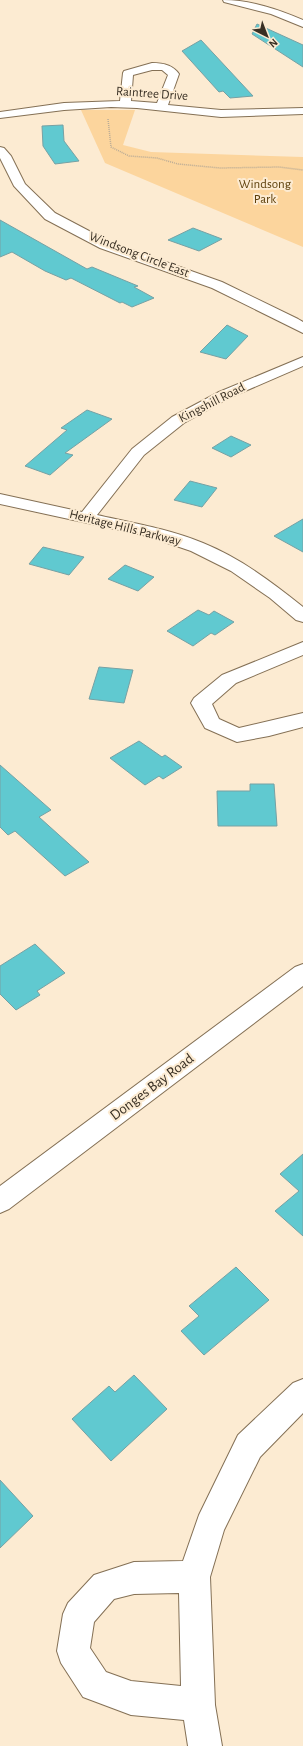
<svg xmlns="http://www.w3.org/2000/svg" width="303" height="1746" font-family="'Alegreya Sans',sans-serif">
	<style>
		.green { fill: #fcd59d }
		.building { fill: #60c9d0; stroke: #76a1a4 }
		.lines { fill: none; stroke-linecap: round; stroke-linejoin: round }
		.minor-casing { stroke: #847055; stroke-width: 2 }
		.path { stroke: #b9ab96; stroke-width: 1.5; stroke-dasharray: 1 1; stroke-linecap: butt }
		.minor { fill: #fff; fill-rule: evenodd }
		.labels { text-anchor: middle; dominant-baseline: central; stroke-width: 4; stroke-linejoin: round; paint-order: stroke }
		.far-street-label { font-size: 13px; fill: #382f23; stroke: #fcebd2 }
		.far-park-label { font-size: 13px; fill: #5c3f0a; stroke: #fcebd2 }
		.street-label { font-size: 15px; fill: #382f23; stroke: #fcebd2 }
	</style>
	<rect width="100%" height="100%" fill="#fcebd2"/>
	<path class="green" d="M81 110H135L123 145 151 152 303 157V247L105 163Z"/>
	<path class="building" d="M257 24 303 45V67L252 34Z
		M201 40 253 96 230 98 223 91 219 92 182 51Z
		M63 125 64 141 79 161 55 164 43 146 42 126Z
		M0 220 87 269 92 267 138 286 134 287 154 298 132 307 122 302 120 303 71 278 66 280 45 271 12 252 0 257Z
		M193 228 222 239 199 251 168 240Z
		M227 325 248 336 226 359 200 352Z
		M87 410 112 419 65 453 73 455 50 475 25 466 67 430 61 428Z
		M231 436 251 445 231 457 212 448Z
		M190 481 217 488 202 507 174 500Z
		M303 519V552L274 536Z
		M43 547 84 557 69 575 29 564Z
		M125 565 154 577 138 591 108 579Z
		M198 610 209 615 214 611 234 622 215 635 211 633 193 646 167 631Z
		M99 667 133 670 124 703 89 699Z
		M139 741 162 757 165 755 182 767 163 779 159 776 145 785 110 758Z
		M0 765 51 810 39 817 89 862 65 876 15 831 8 835 0 827Z
		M250 784H274L277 826H218L217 791H250Z
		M35 944 65 973 37 991 40 995 16 1010 0 994V966Z
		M303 1154V1236L275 1211 299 1191 280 1174Z
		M236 1267 269 1300 204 1355 181 1331 199 1316 189 1306Z
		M134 1375 167 1409 111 1461 72 1419 109 1386 115 1392Z
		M0 1480 33 1516 0 1548Z"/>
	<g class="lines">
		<defs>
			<path id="minor" d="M223 0C251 0 277 9 303 20V27L271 14 224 2Z
				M152 63C163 63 173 65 179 74L168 105 221 110 303 108V114L221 117 137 108 111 107 64 110 0 118V112L64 103 120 101 123 73 124 71ZM152 70H162L168 75 157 103 131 101 133 75Z
				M0 147 4 148 11 156 25 184 55 213 110 242 222 282 298 319 303 322V333L212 288 100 248 45 219 14 186 0 158Z
				M303 357V366L229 398 184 423 144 455 97 515C133 523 169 529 203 543 240 558 272 582 303 607V622L296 620 270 598 231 571 191 551 147 536 0 504V494L82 512 132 449 172 417 219 392Z
				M303 642V655L236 683 212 704 219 719 239 728 303 713V727L269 736 237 742 205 728 191 703 194 698 222 675Z
				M303 964V986L9 1209 0 1213V1186L295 967Z
				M303 1379V1413L260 1457 224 1530 210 1577 215 1705 222 1746H188L184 1720 131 1715 83 1697 61 1663 57 1651 63 1614 68 1603 94 1575 134 1562 183 1561 199 1515 238 1435 293 1383ZM179 1593 181 1686 131 1681 106 1672 90 1648 94 1622 114 1599 134 1594Z"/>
		</defs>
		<use href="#minor" class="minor-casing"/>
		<path class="path" d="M108 119 111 147 129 156 157 158 178 164 220 168 279 167 303 170"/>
		<use href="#minor" class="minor"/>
	</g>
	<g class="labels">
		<g class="far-street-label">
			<text transform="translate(152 94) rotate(4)">Raintree Drive</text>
			<text transform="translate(139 255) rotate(21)">Windsong Circle East</text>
			<text transform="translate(212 403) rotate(-27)">Kingshill Road</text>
			<text transform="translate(125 528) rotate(14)">Heritage Hills Parkway</text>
		</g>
		<g class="far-park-label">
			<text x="265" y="184">Windsong<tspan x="265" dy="15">Park</tspan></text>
		</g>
		<g class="street-label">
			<text transform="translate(152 1087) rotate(-37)">Donges Bay Road</text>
		</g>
	</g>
	<g transform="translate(267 36) rotate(138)" stroke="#fcebd2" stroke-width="3" paint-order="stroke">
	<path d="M0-3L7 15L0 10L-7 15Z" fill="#382f23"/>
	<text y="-6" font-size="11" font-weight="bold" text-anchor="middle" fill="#382f23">N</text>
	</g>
</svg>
